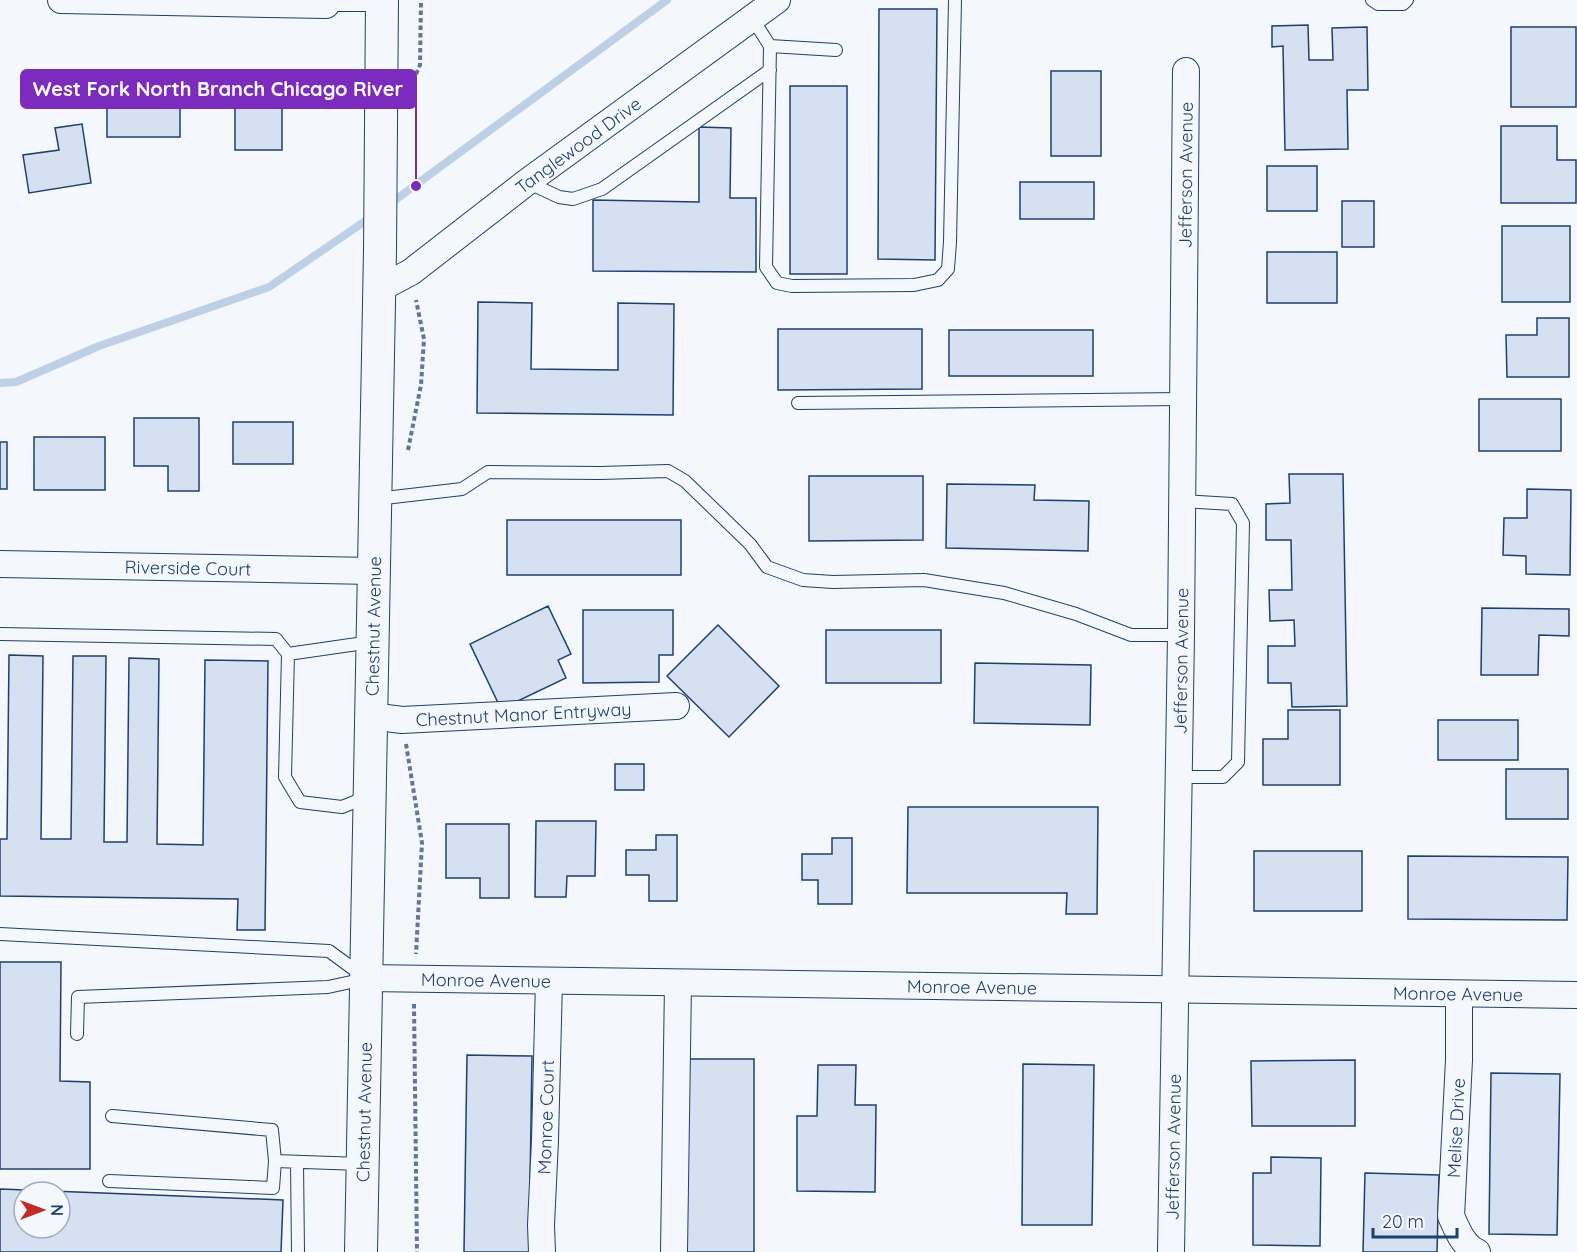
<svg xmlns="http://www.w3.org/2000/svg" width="1577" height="1252" font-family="Quicksand,sans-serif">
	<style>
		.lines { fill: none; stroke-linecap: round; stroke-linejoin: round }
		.stream { stroke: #bed0e5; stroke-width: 8 }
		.building { fill: #d5e0f0; stroke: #1d3f73; stroke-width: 1.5; fill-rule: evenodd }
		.service-casing { stroke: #1d3f73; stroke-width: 14 }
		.minor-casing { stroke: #1d3f73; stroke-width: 28 }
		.tertiary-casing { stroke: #1d3f73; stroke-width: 34 }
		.path { stroke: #5e769c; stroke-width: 4; stroke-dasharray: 4.5 3; stroke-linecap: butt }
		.service { stroke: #f4f7fb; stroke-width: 12 }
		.minor { stroke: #f4f7fb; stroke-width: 26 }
		.tertiary { stroke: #f4f7fb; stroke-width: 32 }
		.labels { text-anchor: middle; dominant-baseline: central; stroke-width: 4.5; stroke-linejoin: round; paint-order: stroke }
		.street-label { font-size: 18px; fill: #1d3f73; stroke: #f4f7fb }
		.leader { fill: none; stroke: #7b2cbf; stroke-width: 2 }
		.callout-dot { fill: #7b2cbf; stroke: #f4f7fb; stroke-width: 2 }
		.callout { fill: #7b2cbf; stroke: #7b2cbf; stroke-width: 2 }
		.callout-label { font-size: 20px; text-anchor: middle; font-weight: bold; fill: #fff }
	</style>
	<rect width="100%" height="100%" fill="#f4f7fb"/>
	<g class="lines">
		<path class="stream" d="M387 206 667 0
			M0 383 16 382 99 346 269 287 374 215"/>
	</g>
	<path class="building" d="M879 9H937L935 260 878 259Z
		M1308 25 1309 60H1333L1332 28 1367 27 1368 90H1347L1348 149 1285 150 1283 46 1272 47V26Z
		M1511 27H1576V107H1511Z
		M1051 71H1101V156H1051Z
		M124 86H180V137H107V102H124Z
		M246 86H282V150H235V107H246Z
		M790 86H847V274H790Z
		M82 124 91 183 29 193 23 155 59 150 55 128Z
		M1501 126H1557V160H1576V203H1501Z
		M699 127 731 128 730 198H756V272L593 271V200L699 202Z
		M1267 166H1317V211H1267Z
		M1020 182H1094V219H1020Z
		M1342 201H1374V247H1342Z
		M1502 226H1570V302H1502Z
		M1267 252H1337V303H1267Z
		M478 302 532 303 531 369 618 370V303L674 304 673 415 477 413Z
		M1537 318H1569V377H1507L1506 335H1537Z
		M778 329H922V389L778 390Z
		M949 330H1093V376H949Z
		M1479 399H1561V451H1479Z
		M134 418H199V491H168V466H134Z
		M233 422H293V464H233Z
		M34 437H105V490H34Z
		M0 442H7V489H0Z
		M1289 474H1343L1347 706 1292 707 1291 683H1268V646H1295L1294 620 1270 621 1269 590H1292L1291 540H1266V504L1290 503Z
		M809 476H923V540L809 541Z
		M947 484 1035 485 1034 500 1089 501 1088 551 946 548Z
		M1527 489 1571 490 1570 575 1526 574V556L1503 555 1504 518H1527Z
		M507 520H681V575H507Z
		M548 606 571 654 558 660 566 678 501 709 470 644Z
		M1482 608 1569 609V636L1539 635 1538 675H1481Z
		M583 610H673V655H659V682L583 683Z
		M718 625 779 686 729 737 667 676Z
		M826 630H941V683H826Z
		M9 655 43 656 41 839H71L73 656H106L104 842H127L129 658 159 659 157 844 203 845 205 660 268 661 265 930H237L238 899 0 896V839H7Z
		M975 663 1091 665 1090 725 974 723Z
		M1288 710H1340V785H1263V739H1288Z
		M1438 720H1518V760H1438Z
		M615 764H644V790H615Z
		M1506 769H1568V819H1506Z
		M908 807H1098L1097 914H1066L1067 893H907Z
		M536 821H596L595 876H567L566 897H535Z
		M446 824H509V898H480V878H446Z
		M656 835H677V901H649V875H626V850H656Z
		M832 838H852V904H818V880H802V854H832Z
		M1254 851H1362V911H1254Z
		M1408 856 1568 857 1567 920 1408 919Z
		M0 962H61L60 1081 90 1082V1169H0Z
		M467 1055 532 1056 529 1252H464Z
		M687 1059H754V1252H687Z
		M1355 1060V1126H1252L1251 1061Z
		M1023 1064 1094 1065 1092 1225H1022Z
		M818 1065H856L855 1105H876L875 1192 797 1191V1116H817Z
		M1491 1073 1560 1074 1557 1235 1489 1234Z
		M1271 1157 1321 1158 1320 1246 1253 1245V1173H1271Z
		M1365 1173 1439 1175 1437 1252H1363Z
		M0 1189 283 1200 281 1252H0ZM24 1192H60V1228H24Z"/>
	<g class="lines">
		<defs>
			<path id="service" d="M1372 0 1378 4H1403L1407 0
				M326 5H381
				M752 18 770 46 766 267 777 283 792 286 914 285 938 280 948 269 950 242 955 0
				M770 46 836 50
				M527 182 559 197 573 199 602 189 770 70
				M798 403 1183 399
				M376 499 462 489 488 472 600 473 668 471 685 481 750 544 767 567 803 580 833 582 924 580 1004 593 1076 614 1131 635H1181
				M0 634 276 639 288 654 285 777 300 802 342 807 369 796
				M288 654 371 642
				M1179 777H1223L1238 762 1243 523 1232 504 1182 501
				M0 934 329 951 363 976
				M77 1034 78 997 328 987 365 979
				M112 1116 272 1130 275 1161 361 1164
				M297 1162 298 1252
				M109 1181 273 1188 275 1161"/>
			<g id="minor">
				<path d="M61 0 326 5"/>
				<path id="s1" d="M379 289 411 272 527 182 777 0"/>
				<path id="s2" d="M0 564 373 571"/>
				<path id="s3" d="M371 716 402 720 676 706"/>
				<path id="s4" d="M366 978 1577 995"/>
				<path d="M1459 994V1060L1451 1216C1457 1229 1463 1246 1477 1252"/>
				<path id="s5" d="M542 1252 541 1225 545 1140 549 981"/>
				<path d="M674 1252 678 983"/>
				<path id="s6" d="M1171 1252 1181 635 1186 71"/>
			</g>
			<g id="tertiary">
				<path id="s7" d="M361 1252 380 250 382 0"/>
			</g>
		</defs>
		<use href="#service" class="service-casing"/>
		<use href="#minor" class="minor-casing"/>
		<use href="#tertiary" class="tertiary-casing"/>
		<path class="path" d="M413 81 420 65 421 0
			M408 450 421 385 424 339 416 300
			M406 744 422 843 416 954
			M414 1004 417 1252"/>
		<use href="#service" class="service"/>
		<use href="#minor" class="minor"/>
		<use href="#tertiary" class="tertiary"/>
	</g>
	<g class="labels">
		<g class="street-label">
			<text stroke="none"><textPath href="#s1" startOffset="246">Tanglewood Drive</textPath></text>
			<text stroke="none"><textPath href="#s6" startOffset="1077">Jefferson Avenue</textPath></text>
			<text stroke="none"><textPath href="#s2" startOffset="188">Riverside Court</textPath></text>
			<text stroke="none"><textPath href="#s7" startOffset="626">Chestnut Avenue</textPath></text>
			<text stroke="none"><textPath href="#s6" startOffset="591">Jefferson Avenue</textPath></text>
			<text stroke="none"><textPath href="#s3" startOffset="153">Chestnut Manor Entryway</textPath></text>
			<text stroke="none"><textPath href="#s4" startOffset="120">Monroe Avenue</textPath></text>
			<text stroke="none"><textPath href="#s4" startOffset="606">Monroe Avenue</textPath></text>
			<text stroke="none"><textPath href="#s4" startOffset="1092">Monroe Avenue</textPath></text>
			<text stroke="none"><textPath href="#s7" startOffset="140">Chestnut Avenue</textPath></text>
			<text stroke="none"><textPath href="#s5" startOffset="135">Monroe Court</textPath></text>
			<text transform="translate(1456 1128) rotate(-87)">Melise Drive</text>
			<text stroke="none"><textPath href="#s6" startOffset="105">Jefferson Avenue</textPath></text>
		</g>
	</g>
	<path class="leader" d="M416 186L416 89"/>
	<circle class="callout-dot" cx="416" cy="186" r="6"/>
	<rect class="callout" x="21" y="70" width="395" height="38" rx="6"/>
	<g class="callout-label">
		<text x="218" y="96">West Fork North Branch Chicago River</text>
	</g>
	<g transform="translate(42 1210) rotate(90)"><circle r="28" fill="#f4f7fb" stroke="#9eadc5" stroke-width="1.5"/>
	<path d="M0-4.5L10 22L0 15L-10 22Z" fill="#c62828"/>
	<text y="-9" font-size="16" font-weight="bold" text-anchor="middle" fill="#1d3f73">N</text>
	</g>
	<path d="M1373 1228v9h84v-9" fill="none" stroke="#1d3f73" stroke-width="3"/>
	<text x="1382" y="1228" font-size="18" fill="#1d3f73" stroke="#f4f7fb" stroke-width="4.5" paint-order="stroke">20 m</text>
</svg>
